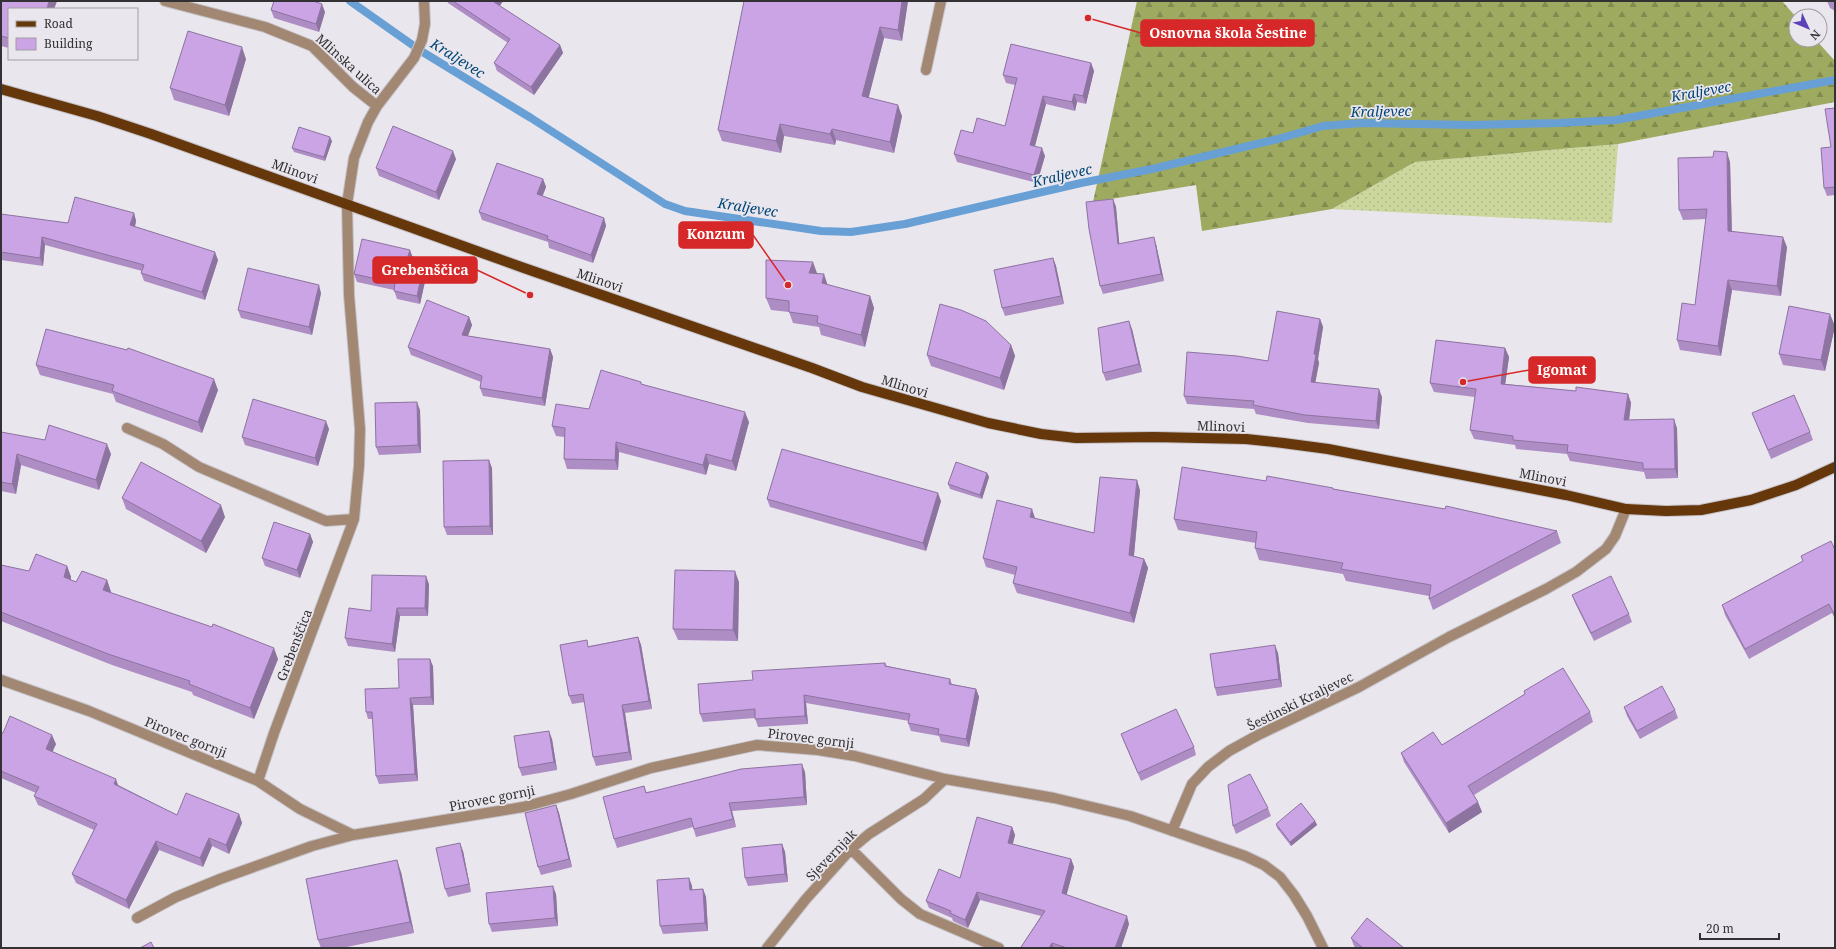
<svg xmlns="http://www.w3.org/2000/svg" width="1836" height="949" font-family="'Noto Serif',serif">
	<style>
		.grass { fill: url(#grass-dots) }
		.forest { fill: url(#forest-firs) }
		.lines { fill: none; stroke-linecap: round; stroke-linejoin: round }
		.stream { stroke: #68a0d6; stroke-width: 8 }
		.minor-casing { stroke: #c5c2c8; stroke-width: 12 }
		.major-casing { stroke: #c5c2c8; stroke-width: 12 }
		.minor { stroke: #a28772; stroke-width: 10 }
		.major { stroke: #65370b; stroke-width: 10 }
		.wall { fill: #ae8dc5 }
		.shaded-wall { fill: #8d73a0 }
		.building { fill: #caa4e5; stroke: #8d73a0 }
		.labels { text-anchor: middle; dominant-baseline: central; stroke-width: 3.5; stroke-linejoin: round; paint-order: stroke }
		.street-label { font-size: 13px; fill: #333134; stroke: #eae6ed }
		.water-label { font-size: 14px; font-style: italic; fill: #004576; stroke: #eae6ed }
		.leader { fill: none; stroke: #d62828; stroke-width: 1.5 }
		.callout-dot { fill: #d62828; stroke: #eae6ed; stroke-width: 1.5 }
		.callout { fill: #d62828; stroke: #d62828; stroke-width: 1.5 }
		.callout-label { font-size: 14px; text-anchor: middle; font-weight: bold; fill: #fff }
	</style>
	<defs>
		<pattern id="grass-dots" width="8" height="8" patternUnits="userSpaceOnUse"><rect width="8" height="8" fill="#ccd79d"/><path d="M2 2h.1M6 6h.1" fill="none" stroke="#b0b988" stroke-width="1.8" stroke-linecap="round"/></pattern>
		<pattern id="forest-firs" width="22" height="20" patternUnits="userSpaceOnUse"><rect width="22" height="20" fill="#9eaa60"/><path d="M5 1l3.5 6h-7zM16 11l3.5 6h-7z" fill="#818b50"/></pattern>
	</defs>
	<rect width="100%" height="100%" fill="#eae6ed"/>
	<path class="grass" d="M1618 144 1612 223 1332 209 1415 162Z"/>
	<path class="forest" d="M1137 1H1782L1796 17V40H1816L1835 61V102L1618 144 1415 162 1332 209 1202 231 1196 185 1093 202Z"/>
	<g class="lines">
		<path class="stream" d="M350 1 421 51 531 118 665 204 685 211 821 231 851 232 905 224 1081 183 1152 169 1278 139 1323 126 1362 123 1470 125 1559 123 1616 120 1835 80"/>
		<defs>
			<path id="minor" d="M165 1 265 27 312 46 353 87 377 106
				M926 70 941 1
				M127 428 163 444 199 467 326 521 354 519
				M1 680 89 711 258 781 300 809 353 835
				M258 781 274 733 354 519 359 466 360 429 349 295 347 204 354 158 368 122 377 106 414 58 422 40 425 24 424 1
				M1172 831 1192 784 1208 767 1229 751 1258 735 1359 687 1449 637 1546 589 1576 572 1606 549 1615 536 1626 509
				M851 849 901 899 920 914 999 948
				M137 918 176 897 220 879 312 846 353 835 523 807 571 794 651 768 757 745 818 750 855 756 945 779 1054 798 1130 816 1245 856 1264 865 1280 877 1294 895 1307 916 1323 948
				M767 948 806 899 851 849 869 834 924 799 945 779"/>
			<path id="major" d="M1 89 97 116 151 134 524 268 812 368 862 387 988 423 1041 434 1076 438 1154 437 1246 439 1283 443 1328 449 1566 495 1626 509 1666 511 1701 510 1751 500 1796 485 1835 467"/>
		</defs>
		<use href="#minor" class="minor-casing"/>
		<use href="#major" class="major-casing"/>
		<use href="#minor" class="minor"/>
		<use href="#major" class="major"/>
	</g>
	<path class="wall" d="M1 1H57L54 9H9V48L1 46Z
		M447 1H503L500 6 560 45 563 53 534 95 497 71 494 63 508 43 448 3Z
		M744 1H908L902 41 884 38 868 98 902 116 894 153 836 140 835 145 784 136 781 153 722 141 718 130Z
		M1827 1H1835V11L1830 8Z
		M271 10 325 12 319 32 274 18Z
		M246 59 229 116 174 100 170 88Z
		M1091 63 1094 71 1086 104 1077 102 1075 111 1046 104 1035 146 1045 156 1037 183 957 162 954 154 973 133 1005 126 1015 85 1006 83 1003 75Z
		M1835 108V195L1827 196 1824 188 1831 147Z
		M332 141 325 161 294 152 292 148Z
		M456 159 439 200 379 176 376 168Z
		M1730 162 1732 231 1787 247 1781 296 1732 290 1721 356 1680 350 1677 340 1695 305 1706 219 1683 220 1679 210Z
		M543 179 546 187 542 196 604 218 606 226 593 263 549 248 548 242 482 220 479 212Z
		M1113 199 1116 207 1119 244H1156L1164 281 1103 294 1100 286Z
		M134 213 136 221 135 227 218 260 205 300 144 281 141 273 142 271 45 245 43 266 1 260V216L68 223Z
		M413 257 425 260 428 268 420 304 397 299 394 290 357 282 354 274Z
		M1053 258 1056 266 1064 304 1005 316 1002 308Z
		M817 273 828 285 870 296 874 308 865 347 821 335 819 327 793 323 789 312 771 310 766 298Z
		M321 293 312 335 241 318 238 310Z
		M469 317 472 325 468 336 550 349 553 357 545 406 483 396 480 388 481 382 411 355 408 347Z
		M1320 319 1323 327 1318 359 1319 363 1315 382 1382 397 1379 429 1308 423 1256 414 1254 409 1187 404 1184 396 1268 361Z
		M1835 326 1825 371 1783 365 1779 354Z
		M1132 329 1142 372 1106 381 1103 373Z
		M1011 345 1015 356 1004 390 931 366 927 355Z
		M1505 348 1509 357 1505 384 1576 391 1628 394 1631 403 1629 420 1677 428 1678 478 1646 479 1644 472 1570 461 1567 454 1516 449 1515 445 1474 439 1470 430 1475 397 1434 392 1430 383Z
		M36 365 218 390 202 433 116 402 113 394 40 375Z
		M642 384 749 422 736 471 709 464 706 475 619 452 618 470 567 469 564 459V437L556 436 552 426 589 409Z
		M420 410 421 453 379 455 376 447Z
		M1752 413 1810 432 1813 440 1771 459Z
		M329 429 318 466 245 445 242 437Z
		M1 432 111 454 99 490 21 465 16 494 1 491Z
		M492 468 493 535H447L444 527Z
		M987 473 989 477 982 499 950 489 948 484Z
		M1266 481 1334 489 1557 531 1561 543 1433 610 1429 599V596L1346 581 1343 574 1259 560 1255 548 1256 543 1178 530 1174 519Z
		M1140 490 1134 556 1144 559 1148 568 1134 623 1017 593 1013 583 1015 575 986 567 983 558 1035 518V519L1094 533Z
		M122 498 225 517 206 553 126 509Z
		M767 499 941 501 926 551 770 507Z
		M310 534 313 542 300 578 265 566 262 558Z
		M1835 550V619L1832 613 1749 659 1725 615 1722 605 1803 561 1801 556Z
		M1 565 29 571 67 566 71 577V580L76 582 107 580 111 592 110 593 278 659 254 719 193 695 192 692 112 665 1 621Z
		M739 582 738 641 678 640 673 629Z
		M429 584 428 616H400L395 652 348 646 345 638 371 611Z
		M1572 595 1629 614 1632 622 1594 641 1575 603Z
		M638 637 641 645 652 709 625 713 632 760 596 766 593 757 585 702 572 704 569 696 589 646Z
		M1278 653 1282 687 1217 696 1215 688Z
		M885 663 887 666 950 679 952 684 976 689 979 697 969 747 941 742 939 736 911 731 908 723 909 721 806 703 808 724 758 727 755 718 703 722 700 714 753 680Z
		M433 666 434 705H413L418 781 379 784 376 776 373 719H368L366 712 399 688Z
		M1524 691 1590 712 1593 722 1474 795 1482 812 1449 833 1404 762 1401 753 1442 745 1525 694Z
		M1624 707 1675 710 1678 718 1640 739 1627 716Z
		M1 733 56 744 52 751 177 815 239 814 242 823 229 854 212 846 203 867 159 850 129 909 76 883 72 874 94 830 38 805 34 796 36 793 1 778Z
		M1121 734 1194 747 1196 755 1141 781 1124 742Z
		M552 739 557 770 522 776 519 768Z
		M805 772 807 805 732 811 736 827 696 837 693 827 617 848 614 839 644 786 646 792Z
		M556 805 559 813 572 867 541 875 538 867Z
		M1268 808 1271 816 1236 834 1233 826Z
		M1315 821 1317 825 1291 846 1277 828 1276 824Z
		M1012 827 1015 835 1013 844 1071 859 1074 867 1066 895 1129 924 1121 948H1021V947L1041 916 980 900 968 928 953 921 952 918 929 908 926 901 960 878Z
		M782 844 785 852 788 882 748 886 745 878Z
		M463 851 471 892 448 897 445 889Z
		M401 872 414 933 342 948H321L318 940Z
		M689 878 692 886V890L703 889 706 897 708 931 663 934 660 926Z
		M556 894 558 926 492 932 489 924Z
		M1351 938 1404 948H1356L1354 946Z"/>
	<path class="shaded-wall" d="M49 1H57L54 9H47Z
		M495 1H503L497 10 494 2Z
		M902 1H908L902 41 898 30Z
		M322 4 325 12 319 32 316 24Z
		M880 27 884 38 866 108 862 96Z
		M560 45 563 53 534 95 531 87Z
		M242 47 246 59 229 116 225 105Z
		M1091 63 1094 71 1086 104 1083 96Z
		M1074 94 1077 102 1075 111 1072 102Z
		M1043 96 1046 104 1033 153 1030 145Z
		M898 105 902 116 894 153 890 142Z
		M780 124 784 136 781 153 776 141Z
		M832 129 836 140 835 145 830 134Z
		M330 137 332 141 325 161 324 157Z
		M1042 148 1045 156 1037 183 1034 175Z
		M453 151 456 159 439 200 436 192Z
		M1727 152 1730 162 1732 241 1728 231Z
		M543 179 546 187 540 203 537 194Z
		M1113 199 1116 207 1120 251 1118 244Z
		M134 213 136 221 133 234 130 225Z
		M604 218 606 226 593 263 591 255Z
		M42 237 45 245 43 266 40 258Z
		M1154 237 1156 244 1164 281 1161 274Z
		M1783 237 1787 247 1781 296 1777 286Z
		M410 250 413 258 408 256Z
		M215 252 218 260 205 300 202 292Z
		M1053 258 1056 266 1064 304 1061 296Z
		M425 260 428 268 420 304 417 296Z
		M813 262 817 273 814 285 809 273Z
		M824 274 828 286 822 283Z
		M1728 280 1732 290 1721 356 1718 346Z
		M319 285 321 293 312 335 309 327Z
		M870 296 874 308 865 347 861 335Z
		M1830 314 1835 326 1825 371 1821 360Z
		M469 317 472 325 465 343 462 335Z
		M1320 319 1323 327 1318 359 1319 363 1314 390 1311 382 1314 354Z
		M1129 321 1132 329 1142 372 1139 364Z
		M1011 345 1015 356 1004 390 1000 378Z
		M1505 348 1509 357 1504 393 1501 384Z
		M550 349 553 357 545 406 542 398Z
		M214 379 218 390 202 433 198 422Z
		M1379 389 1382 397 1379 429 1376 421Z
		M1628 394 1631 403 1628 429 1624 420Z
		M417 402 420 410 421 453 418 445Z
		M745 412 749 422 736 471 732 461Z
		M1674 419 1677 428 1678 478 1675 469Z
		M326 421 329 429 318 466 315 458Z
		M616 442 619 452 618 470 615 460Z
		M107 444 111 454 99 490 96 480Z
		M17 454 21 465 16 494 12 484Z
		M706 454 709 464 706 475 703 465Z
		M489 460 492 468 493 535 490 526Z
		M987 473 989 477 982 499 980 495Z
		M1137 480 1140 490 1133 565 1129 555Z
		M938 493 941 501 926 551 923 543Z
		M221 505 225 517 206 553 201 541Z
		M1032 509 1035 518 1033 527 1030 517Z
		M310 534 313 542 300 578 297 570Z
		M1144 559 1148 568 1134 623 1130 613Z
		M67 566 71 577 68 588 64 577Z
		M735 571 739 582 738 641 733 630Z
		M426 576 429 584 428 616 425 608Z
		M107 580 111 592 107 601 103 590Z
		M397 608 400 616 395 652 392 644Z
		M638 637 641 645 652 709 649 701Z
		M1275 645 1278 653 1282 687 1279 679Z
		M274 648 278 659 254 719 250 708Z
		M430 659 433 666 434 705 431 697Z
		M976 689 979 697 969 747 966 739Z
		M804 695 806 703 808 724 805 716Z
		M410 698 413 705 418 781 415 774Z
		M622 705 625 713 632 760 629 752Z
		M549 731 552 739 557 770 554 762Z
		M52 735 56 744 50 758 46 749Z
		M802 764 805 772 807 805 804 797Z
		M116 779 119 788 114 784Z
		M1478 802 1482 812 1449 833 1446 823Z
		M729 803 732 811 736 827 733 819Z
		M556 805 559 813 572 867 569 859Z
		M239 814 242 823 229 854 226 845Z
		M1315 821 1317 825 1291 846 1290 842Z
		M1012 827 1015 835 1011 850 1008 843Z
		M209 838 212 846 203 867 200 858Z
		M156 841 159 850 129 909 126 900Z
		M460 843 463 851 471 892 469 884Z
		M782 844 785 852 788 882 785 874Z
		M1071 859 1074 867 1065 901 1062 893Z
		M397 860 401 872 414 933 410 922Z
		M689 878 692 886 693 898 690 890Z
		M553 886 556 894 558 926 555 918Z
		M703 889 706 897 708 931 705 923Z
		M977 892 980 900 968 928 965 920Z
		M1127 916 1129 924 1121 948H1115Z
		M1052 943 1054 948H1049Z"/>
	<path class="building" d="M1 1H49L47 9H9V38L1 36Z
		M274 1H313L322 4 316 24 271 10Z
		M453 1H495L494 2 560 45 531 87 494 63 510 39Z
		M744 1H902L898 30 880 27 862 96 898 105 890 142 832 129 830 134 780 124 776 141 718 130Z
		M188 31 242 47 225 105 170 88Z
		M1011 44 1091 63 1083 96 1074 94 1072 102 1043 96 1030 145 1042 148 1034 175 954 154 961 130 973 133 977 118 1005 126 1017 78 1003 75Z
		M1835 108V187L1824 188 1821 148 1831 147 1825 109Z
		M393 126 453 151 436 192 376 168Z
		M299 127 330 137 324 157 292 148Z
		M1714 151 1727 152 1728 231 1783 237 1777 286 1728 280 1718 346 1677 340 1682 303 1695 305 1707 209 1679 210 1678 158 1713 157Z
		M497 163 543 179 537 194 604 218 591 255 547 239 548 236 479 212Z
		M75 197 134 213 130 225 215 252 202 292 141 273 144 265 42 237 40 258 1 252V214L68 223Z
		M1113 199 1118 244 1154 237 1161 274 1100 286 1089 229 1086 202Z
		M362 239 410 250 408 256 425 260 417 296 394 291 395 283 354 274Z
		M1053 258 1061 296 1002 308 994 270Z
		M766 260 813 262 809 273 824 274 822 283 870 296 861 335 817 323 818 316 789 312V301L766 298Z
		M248 268 319 285 309 327 238 310Z
		M427 300 469 317 462 335 550 349 542 398 480 388 482 376 408 347Z
		M940 304 961 310 986 321 1011 345 1000 378 927 355Z
		M1789 306 1830 314 1821 360 1779 354Z
		M1277 311 1320 319 1314 354 1316 355 1311 382 1379 389 1376 421 1305 415 1253 405 1254 401 1184 396 1187 352 1237 356 1268 361Z
		M1129 321 1139 364 1103 373 1098 328Z
		M46 329 127 350 128 348 214 379 198 422 112 391 114 385 36 365Z
		M1436 340 1505 348 1501 384 1576 391V387L1628 394 1624 420 1674 419 1675 469H1643V463L1567 452 1568 445 1513 440V436L1470 430 1476 389 1430 383Z
		M601 370 641 382V384L745 412 732 461 706 454 703 465 616 442 615 460 564 459 565 428 552 426 556 404 589 409Z
		M1794 395 1810 432 1768 450 1752 413Z
		M253 399 326 421 315 458 242 437Z
		M417 402 418 445 376 447 375 403Z
		M49 425 107 444 96 480 17 454 12 484 1 482V432L45 440Z
		M782 449 938 493 923 543 767 499Z
		M489 460 490 526 444 527 443 461Z
		M141 462 221 505 201 541 122 498Z
		M956 462 987 473 980 495 948 484Z
		M1182 467 1266 481 1267 476 1333 488V489L1445 509 1446 506 1557 531 1429 599 1431 585 1341 569 1343 563 1255 548 1257 532 1174 519Z
		M1100 477 1137 480 1129 555 1144 559 1130 613 1013 583 1017 567 983 558 997 500 1032 509 1030 517 1094 533Z
		M274 522 310 534 297 570 262 558Z
		M1831 541 1835 550V616L1829 604 1745 649 1722 605 1803 561 1801 556Z
		M36 554 67 566 64 577 76 582 82 571 107 580 103 590 212 627 213 624 274 648 250 708 189 684 190 681 108 654 1 612V565L29 571Z
		M675 570 735 571 733 630 673 629Z
		M372 575 426 576 425 608H397L392 644 345 638 349 608 371 611Z
		M1611 576 1629 614 1591 633 1572 595Z
		M638 637 649 701 622 705 629 752 593 757 583 694 569 696 560 645 587 640 588 647Z
		M1275 645 1279 679 1215 688 1210 654Z
		M398 659H430L431 697 410 698 415 774 376 776 372 712H366L365 689 399 688Z
		M885 663V666L950 679 949 684 976 689 966 739 938 734 939 729 908 723 910 714 804 695 805 716 755 719V709L700 714 698 684 753 680 752 671Z
		M1563 668 1590 712 1468 786 1478 802 1446 823 1401 753 1433 732 1442 745 1525 694 1524 691Z
		M1662 686 1675 710 1637 731 1624 707Z
		M1176 709 1194 747 1138 773 1121 734Z
		M10 716 52 735 46 749 116 779 114 784 177 815 186 793 239 814 226 845 209 838 200 858 156 841 126 900 72 874 97 824 34 796 39 787 1 771V733H3Z
		M549 731 554 762 519 768 514 736Z
		M802 764 804 797 729 803 733 819 694 829 691 818 614 839 603 797 644 786 646 793 741 769Z
		M1250 774 1268 808 1233 826 1228 785Z
		M1301 803 1315 821 1290 842 1276 824Z
		M556 805 569 859 538 867 525 813Z
		M977 817 1012 827 1008 843 1071 859 1062 893 1127 916 1115 948H1067L1052 943 1049 948H1022L1021 947 1045 911 977 892 965 920 950 913 951 911 926 901 939 869 960 878Z
		M460 843 469 884 445 889 436 848Z
		M782 844 785 874 745 878 742 848Z
		M397 860 410 922 318 940 306 879Z
		M689 878 690 890 703 889 705 923 660 926 657 880Z
		M553 886 555 918 489 924 486 893Z
		M1367 918 1404 948H1363L1351 938Z
		M151 942 154 948H140Z"/>
	<g class="labels">
		<g class="street-label">
			<text transform="translate(349 64) rotate(42)">Mlinska ulica</text>
			<text transform="translate(295 171) rotate(20)">Mlinovi</text>
			<text transform="translate(600 280) rotate(19)">Mlinovi</text>
			<text transform="translate(905 386) rotate(17)">Mlinovi</text>
			<text transform="translate(1221 426) rotate(2)">Mlinovi</text>
			<text transform="translate(1543 477) rotate(11)">Mlinovi</text>
			<text transform="translate(294 645) rotate(-69)">Grebenščica</text>
			<text transform="translate(1300 701) rotate(-26)">Šestinski Kraljevec</text>
			<text transform="translate(186 737) rotate(22)">Pirovec gornji</text>
			<text transform="translate(811 738) rotate(7)">Pirovec gornji</text>
			<text transform="translate(492 798) rotate(-11)">Pirovec gornji</text>
			<text transform="translate(831 855) rotate(-46)">Sjevernjak</text>
		</g>
		<g class="water-label">
			<text transform="translate(458 58) rotate(32)">Kraljevec</text>
			<text transform="translate(1701 91) rotate(-10)">Kraljevec</text>
			<text transform="translate(1381 111) rotate(-1)">Kraljevec</text>
			<text transform="translate(1062 175) rotate(-13)">Kraljevec</text>
			<text transform="translate(748 207) rotate(9)">Kraljevec</text>
		</g>
	</g>
	<path class="leader" d="M1088 18L1141 33M788 285L753 235M530 295L477 270M1463 382L1529 370"/>
	<g class="callout-dot">
		<circle cx="1088" cy="18" r="4"/>
		<circle cx="788" cy="285" r="4"/>
		<circle cx="530" cy="295" r="4"/>
		<circle cx="1463" cy="382" r="4"/>
	</g>
	<g class="callout">
		<rect x="1141" y="20" width="173" height="26" rx="4"/>
		<rect x="679" y="222" width="74" height="26" rx="4"/>
		<rect x="373" y="257" width="104" height="26" rx="4"/>
		<rect x="1529" y="357" width="66" height="26" rx="4"/>
	</g>
	<g class="callout-label">
		<text x="1228" y="38">Osnovna škola Šestine</text>
		<text x="716" y="239">Konzum</text>
		<text x="425" y="275">Grebenščica</text>
		<text x="1562" y="375">Igomat</text>
	</g>
	<rect width="1836" height="949" fill="none" stroke="#333134" stroke-width="4"/>
	<rect x="8" y="8" width="130" height="52" fill="#eae6ed" stroke="#a19ea3"/>
	<rect x="16" y="21" width="20" height="6" fill="#65370b" stroke="#a19ea3"/>
	<text x="44" y="28" font-size="12" fill="#333134">Road</text>
	<rect x="16" y="38" width="20" height="12" fill="#caa4e5" stroke="#a19ea3"/>
	<text x="44" y="48" font-size="12" fill="#333134">Building</text>
	<g transform="translate(1808 28) rotate(134)"><circle r="19" fill="#eae6ed" stroke="#a19ea3"/>
	<path d="M0-3L7 15L0 10L-7 15Z" fill="#5b40b8"/>
	<text y="-6" font-size="11" font-weight="bold" text-anchor="middle" fill="#333134">N</text>
	</g>
	<path d="M1700 933v6h79v-6" fill="none" stroke="#333134" stroke-width="2"/>
	<text x="1706" y="933" font-size="12" fill="#333134" stroke="#eae6ed" stroke-width="3" paint-order="stroke">20 m</text>
</svg>
